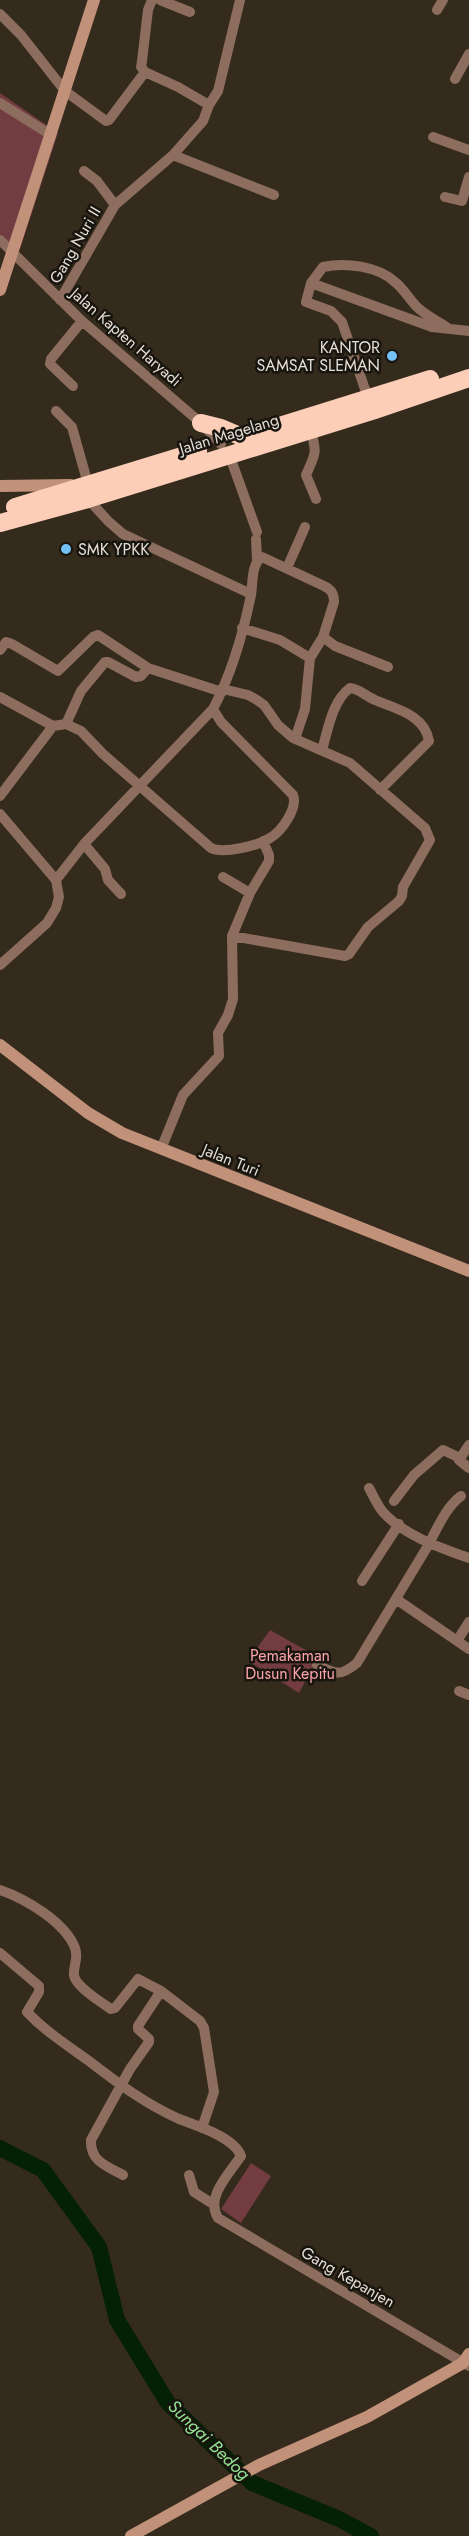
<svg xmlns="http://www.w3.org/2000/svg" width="469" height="2536" font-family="Jost,sans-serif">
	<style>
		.green { fill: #733c41 }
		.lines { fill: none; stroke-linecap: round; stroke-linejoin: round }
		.river { stroke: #042005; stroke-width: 16 }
		.street { stroke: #8c6d5e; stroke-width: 10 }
		.secondary { stroke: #c19179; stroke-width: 12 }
		.highway { stroke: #fcceb8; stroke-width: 18 }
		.poi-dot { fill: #73c1f5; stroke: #18140e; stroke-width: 2 }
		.labels { text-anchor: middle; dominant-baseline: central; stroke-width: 5; stroke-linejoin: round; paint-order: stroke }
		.street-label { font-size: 16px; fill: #e3ded5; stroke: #18140e }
		.poi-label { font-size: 16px; fill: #e3ded5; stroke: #18140e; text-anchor: end }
		.park-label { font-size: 16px; fill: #fca4aa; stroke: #18140e }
		.water-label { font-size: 18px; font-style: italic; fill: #94e092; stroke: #18140e }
	</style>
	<rect width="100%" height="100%" fill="#342b1d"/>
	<path class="green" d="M0 93 58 133 20 249 0 242Z
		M270 1630 318 1657 299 1693 248 1661Z
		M251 2163 271 2176 241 2223 221 2209Z"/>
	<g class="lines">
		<path class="river" d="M0 2148 43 2170 99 2247 117 2320 168 2403 252 2483 339 2519 371 2536"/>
		<path class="street" d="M160 0 190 12
			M437 10 443 0
			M0 14 21 35 65 91 106 121 109 120 145 72 178 87 209 105 203 121 173 155 115 205 60 300
			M145 72 141 67 142 61 148 10 152 0
			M455 79 469 54
			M0 103 51 135
			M209 105 218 91 240 0
			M433 137 469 150
			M173 155 274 195
			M84 171 97 181 115 205
			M445 197 462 201 469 177
			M0 240 82 321 201 423 221 444
			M311 283 432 327 469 331
			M73 386 50 364 51 359 82 321
			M368 398 342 322 331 311 306 302 311 283 323 267C345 262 378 266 395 282 404 289 409 299 417 307 425 315 438 321 448 328
			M56 411 72 427 88 484
			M311 430C317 455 316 452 306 475L316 499
			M229 454 257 532
			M88 499 108 521 123 534 251 594
			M256 539 257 560
			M287 568 305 527
			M242 628 280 640 310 658
			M323 637 335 646 388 667
			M0 650 6 642 12 644 58 671 93 637 98 635 148 668
			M223 689 248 695 257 700 264 705 278 725 293 738 350 763 425 828 430 840 403 887 402 896 399 901 368 927 349 954 345 956 232 936
			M0 697 53 726 66 724 81 731 103 754 211 848C223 854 258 846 270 838 282 831 298 808 293 795L221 722 213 709C231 675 243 634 251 595 253 583 251 564 262 557L324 586C332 590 334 594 334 602L323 637 310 658 305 709 295 739
			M66 724 81 691 105 662H108L136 677 141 676 148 668 222 692
			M322 750C328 730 332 701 350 688 360 689 365 696 375 700 396 709 425 715 429 741L380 790
			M0 796 53 726
			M0 814 56 880 59 897 56 908 47 923 0 965
			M84 844 105 869 108 880 121 894
			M223 877 250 893
			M56 880 84 844 213 709
			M161 1149 183 1095 219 1056 218 1033 228 1015 233 999 232 936 250 893 269 861V855L263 841
			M469 1445 459 1460 469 1468
			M369 1488C373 1495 377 1505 383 1512 403 1535 441 1548 469 1558
			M394 1501 414 1475 443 1450 460 1458
			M362 1581 399 1524
			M396 1599 469 1649
			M457 1641 469 1622
			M317 1665C336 1674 340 1677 357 1663 380 1625 403 1587 426 1549 437 1530 444 1509 461 1496
			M459 1691 469 1695
			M0 1890C26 1899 65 1922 75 1948 79 1958 73 1966 74 1975 75 1986 102 2003 111 2009L115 2008 138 1979 161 1991 138 2026V2029L149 2039V2042L130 2069 91 2140C90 2161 106 2166 123 2175
			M0 1953 39 1986V1992L27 2012C45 2031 68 2046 89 2061 119 2084 144 2103 179 2119 197 2126 234 2137 241 2156 229 2174 205 2197 218 2218L469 2366
			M161 1991 200 2021 204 2028 214 2092 202 2128
			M189 2175 194 2192 213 2204"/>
		<path class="secondary" d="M0 290 94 0
			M0 486 71 485
			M0 1045 88 1113 122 1133 469 1271
			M131 2536 259 2465 367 2417 463 2363 469 2354"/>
		<path class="highway" d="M201 423 221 428 242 437
			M247 436 430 379
			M15 507 198 451
			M0 523 88 499 372 411 469 378"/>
	</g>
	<g class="poi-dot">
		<circle cx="392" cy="356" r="6"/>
		<circle cx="66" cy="549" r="6"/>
	</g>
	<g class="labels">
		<g class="street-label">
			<text transform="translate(75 245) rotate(-60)">Gang Nuri II</text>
			<text transform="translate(126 337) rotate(41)">Jalan Kapten Haryadi</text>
			<text transform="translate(229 434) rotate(-17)">Jalan Magelang</text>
			<text transform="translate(231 1160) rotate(22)">Jalan Turi</text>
			<text transform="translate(348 2277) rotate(30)">Gang Kepanjen</text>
		</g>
		<g class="poi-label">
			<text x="380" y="347">KANTOR<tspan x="380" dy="18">SAMSAT SLEMAN</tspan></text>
			<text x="78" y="549" text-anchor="start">SMK YPKK</text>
		</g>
		<g class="park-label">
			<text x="290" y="1655">Pemakaman<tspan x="290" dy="18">Dusun Kepitu</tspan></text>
		</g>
		<g class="water-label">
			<text transform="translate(209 2440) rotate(44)">Sungai Bedog</text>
		</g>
	</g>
</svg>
